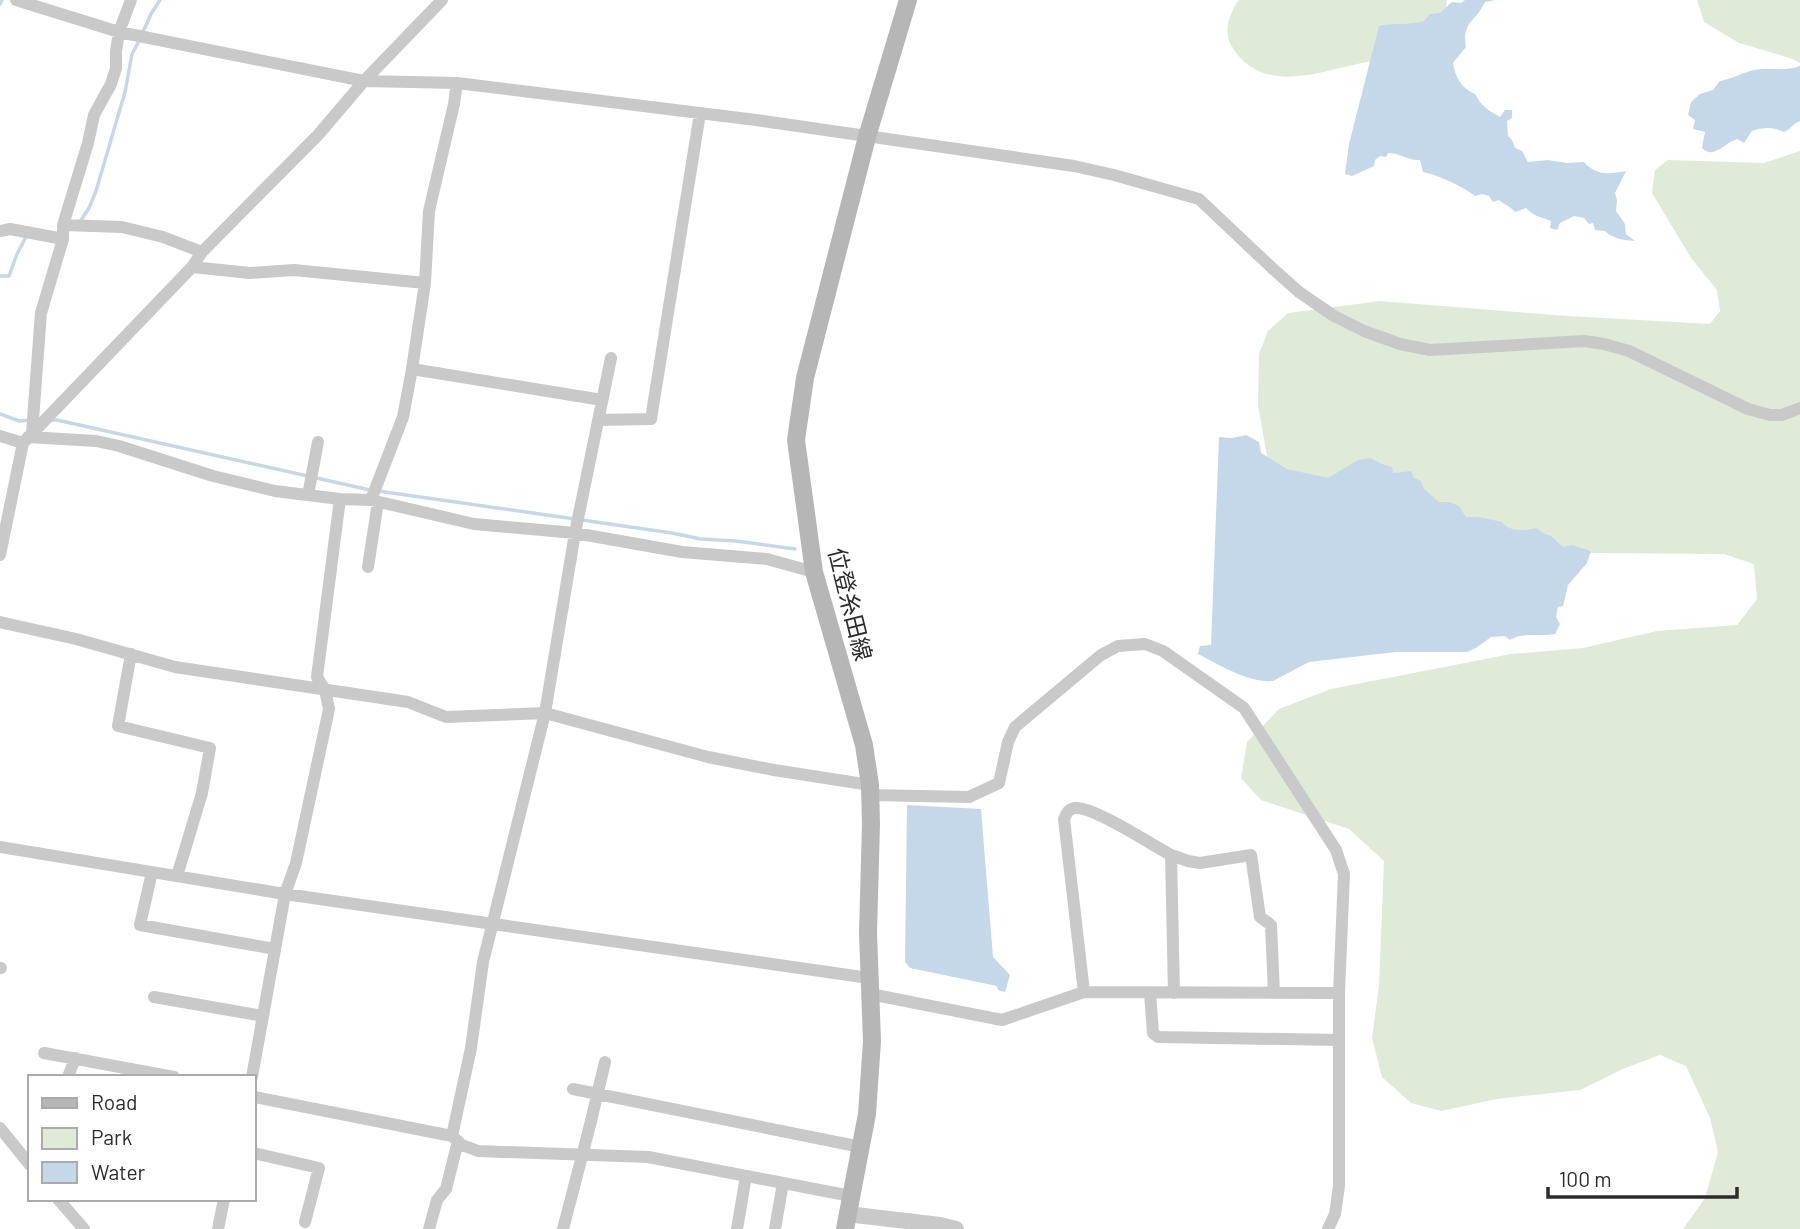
<svg xmlns="http://www.w3.org/2000/svg" width="1800" height="1229" font-family="Barlow,'Noto Sans JP',sans-serif">
	<style>
		.green { fill: #e0ead9 }
		.water { fill: #c5d8ea }
		.lines { fill: none; stroke-linecap: round; stroke-linejoin: round }
		.stream { stroke: #c5d8ea; stroke-width: 3.5 }
		.minor { stroke: #c9c9c9; stroke-width: 12 }
		.tertiary { stroke: #c9c9c9; stroke-width: 16 }
		.secondary { stroke: #b6b6b6; stroke-width: 18 }
		.minor-bridge { stroke: #c9c9c9; stroke-width: 12 }
		.labels { text-anchor: middle; dominant-baseline: central; stroke-width: 7; stroke-linejoin: round; paint-order: stroke }
		.street-label { font-size: 23px; fill: #2c2c2c; stroke: #fff }
	</style>
	<rect width="100%" height="100%" fill="#fff"/>
	<path class="green" d="M1239 0H1447C1446 4 1447 7 1445 11 1444 15 1409 51 1405 53 1392 59 1371 61 1357 64 1313 74 1259 94 1231 45 1223 32 1230 11 1239 0Z
		M1697 0H1800V63L1790 58 1739 43 1704 22Z
		M1800 151V1229H1683L1705 1198 1718 1152 1710 1118 1686 1066 1660 1055 1625 1068 1580 1090 1497 1099 1441 1111 1411 1103 1382 1077 1372 1038 1379 986 1384 861 1349 829 1261 800 1241 778 1247 742 1279 709 1331 689 1511 654 1583 648 1657 631 1737 625 1757 599 1754 564 1724 554 1596 553 1509 549 1268 462 1258 405 1259 354 1268 331 1288 313 1380 301 1568 316 1710 324 1720 311 1717 290 1691 258 1652 193 1655 170 1668 160 1764 163Z"/>
	<path class="water" d="M1465 0H1496L1485 2C1475 23 1462 21 1466 47L1453 63C1455 77 1462 89 1475 94 1483 108 1487 109 1500 117L1505 110H1512V118L1507 121 1508 136 1512 140 1515 148 1522 151 1528 162 1548 160 1567 163 1584 162C1596 176 1610 174 1626 171L1615 193 1617 200 1616 211 1625 224 1626 234 1635 241C1623 240 1614 239 1605 231L1595 230 1593 223 1589 224 1584 218 1574 216 1560 223 1557 230 1550 228 1551 221C1542 217 1534 217 1526 208L1515 212C1510 206 1505 205 1499 200L1493 202 1489 196 1482 194 1475 196C1464 187 1438 175 1423 172L1420 160C1409 161 1400 153 1388 153L1386 157 1380 156 1375 160 1374 166 1352 176 1345 174 1349 144 1379 26C1395 22 1407 26 1424 21L1430 14 1440 13 1452 2 1461 3Z
		M1800 66V121C1793 124 1791 129 1784 132 1773 127 1763 127 1752 131L1744 143 1737 139C1724 143 1714 160 1702 148L1705 132 1693 129 1695 120 1688 115 1691 102 1700 94 1713 90 1720 81C1732 79 1741 73 1754 70 1769 67 1785 72 1800 66Z
		M1246 435 1259 442 1261 453 1287 469 1328 478 1358 460 1370 458 1382 464 1392 467 1393 473 1411 471 1414 478 1421 481 1424 489 1439 502H1450L1459 506 1466 517H1479L1502 522C1509 532 1524 531 1536 528L1543 533 1551 536 1563 547 1572 545 1591 551 1587 563 1568 585 1563 606 1558 607 1556 617 1560 624 1555 634C1539 637 1523 632 1510 640L1505 636 1491 637 1476 648 1467 652H1396L1309 662 1273 681C1248 683 1220 665 1198 654L1200 646 1211 645 1219 437 1232 438Z
		M907 805 981 809 993 957 1010 975 1005 992 998 990 997 986 910 968 905 962Z"/>
	<g class="lines">
		<path class="stream" d="M0 4 2 0
			M143 32 151 14 160 0
			M79 223 89 208 96 191 125 92 132 54 140 39
			M0 276H9L17 254 26 237
			M0 414 19 421 31 420
			M50 420H57L370 490
			M378 491 575 519
			M582 520 672 533 701 539 736 541 795 549"/>
		<path class="minor" d="M16 0 119 32 364 81 457 83 756 120 1074 166 1114 175 1199 199 1272 268 1299 292 1334 316 1364 331 1400 344 1430 350 1584 341 1604 344 1629 351 1748 409 1770 415H1782L1800 408
			M63 225 122 227 163 237 202 252
			M0 231 10 229 63 239
			M192 267 250 273 294 270 425 283
			M412 369 425 283 429 211 454 104 457 83
			M598 420 651 419 700 113
			M32 433 41 313 63 239V225L88 143 94 115 111 84 116 68V51L119 32 131 0
			M0 436 23 443
			M28 437 96 441 119 446 213 476 275 491 340 499 371 500 474 524 575 533 682 552 767 559 814 572
			M308 495 318 442
			M371 500 403 417 412 369 602 400
			M0 555 23 443 192 267 202 252 318 135 364 81 442 0
			M368 567 378 502
			M0 622 76 639 175 667 408 702 446 717 545 713 708 757 774 770 870 785
			M131 654 118 726 210 748 202 793 177 876
			M870 795 969 797 999 783 1008 742 1015 727 1101 655 1118 646 1145 644 1163 651 1244 708 1336 850 1344 874 1339 993
			M0 847 285 894 869 978
			M1171 855 1188 861 1200 863 1251 855 1260 917 1271 925 1274 993
			M152 872 140 925 275 949
			M0 968H1
			M1084 992 1064 819C1067 813 1068 809 1075 808 1093 806 1152 845 1171 855L1174 993
			M1150 993 1153 1033 1158 1037 1339 1040
			M870 994 1002 1020 1084 992 1339 993V1186L1335 1214 1328 1229
			M154 997 263 1016
			M44 1053 174 1077
			M68 1077 75 1058
			M252 1077 285 894 296 863 329 709 325 690 317 677 340 499
			M573 1089 861 1147
			M254 1097 452 1136 462 1145 478 1151 648 1157 851 1196
			M591 1121 605 1062
			M0 1128 30 1165
			M452 1136 471 1048 483 962 545 713 575 533 611 358
			M254 1153 319 1168 305 1222
			M58 1199 84 1229
			M218 1229 224 1199
			M429 1229 437 1200 446 1189 458 1141
			M563 1229 574 1187
			M737 1229 746 1176
			M775 1229 783 1183"/>
		<path class="tertiary" d="M847 1214 940 1225 956 1229"/>
		<path class="secondary" d="M845 1229 867 1114 872 1041 868 933 871 824 870 785 864 745 814 572 796 440 805 378 867 137 908 0"/>
		<path class="minor-bridge" d="M574 1187 591 1121"/>
	</g>
	<g class="labels">
		<g class="street-label">
			<text transform="translate(851 604) rotate(76)">位登糸田線</text>
		</g>
	</g>
	<rect x="28" y="1075" width="228" height="126" fill="#ffffff" stroke="#ababab" stroke-width="2"/>
	<rect x="42" y="1098" width="35" height="10" fill="#b6b6b6" stroke="#ababab" stroke-width="2"/>
	<text x="91" y="1110" font-size="21" fill="#2c2c2c">Road</text>
	<rect x="42" y="1128" width="35" height="21" fill="#e0ead9" stroke="#ababab" stroke-width="2"/>
	<text x="91" y="1145" font-size="21" fill="#2c2c2c">Park</text>
	<rect x="42" y="1162" width="35" height="21" fill="#c5d8ea" stroke="#ababab" stroke-width="2"/>
	<text x="91" y="1180" font-size="21" fill="#2c2c2c">Water</text>
	<path d="M1548 1187v10h189v-10" fill="none" stroke="#2c2c2c" stroke-width="3.5"/>
	<text x="1559" y="1187" font-size="21" fill="#2c2c2c" stroke="#ffffff" stroke-width="5" paint-order="stroke">100 m</text>
</svg>
